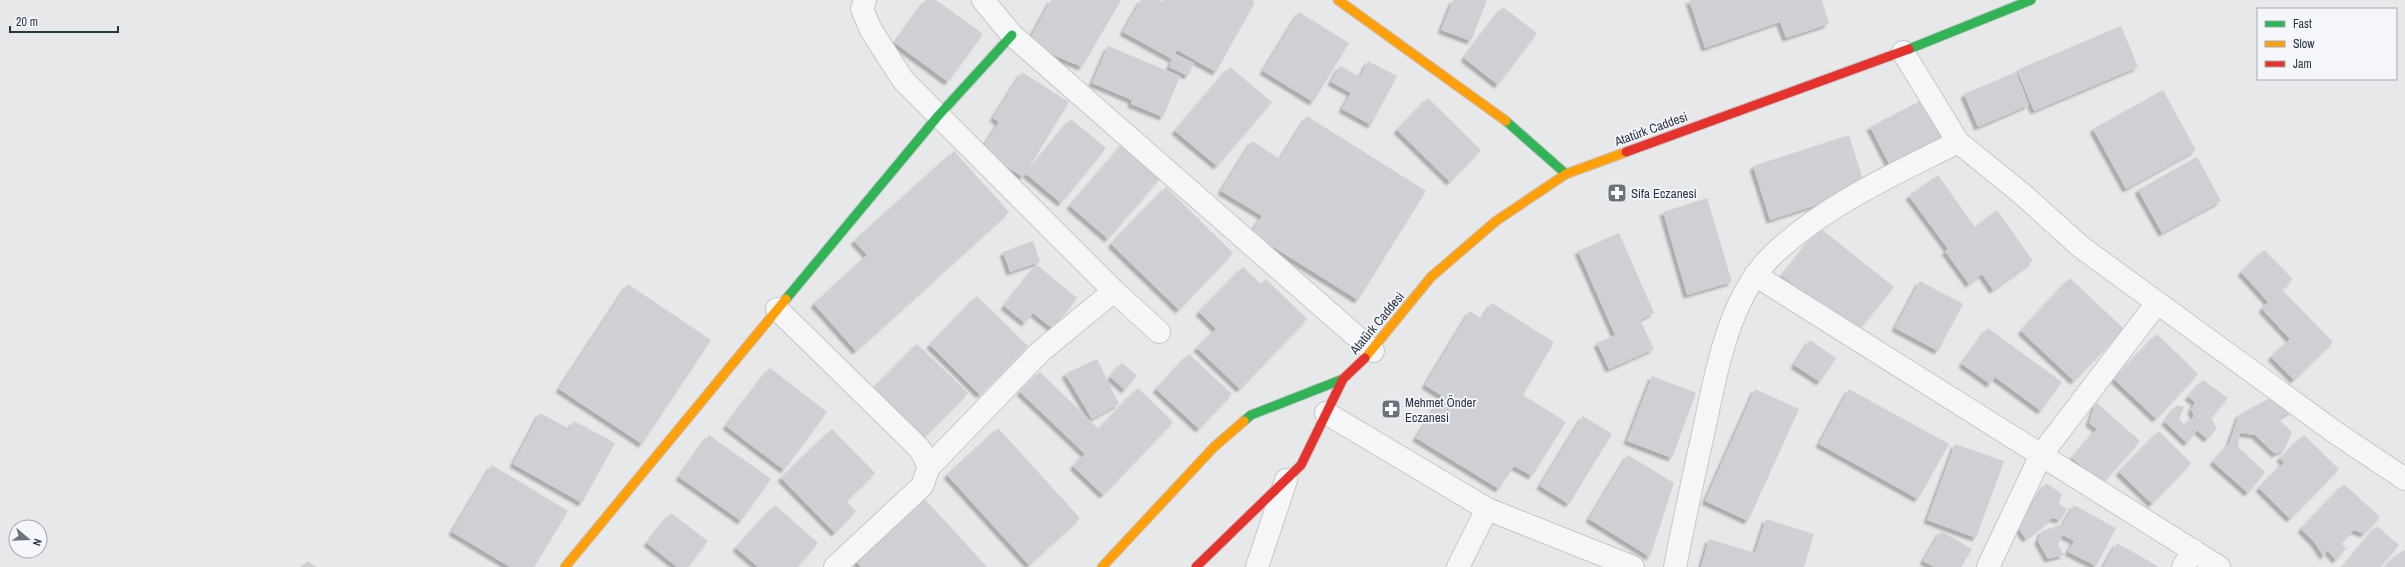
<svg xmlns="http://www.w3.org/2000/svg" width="2405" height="567" font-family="'Archivo Narrow',sans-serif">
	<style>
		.building { fill: #ced0d3; filter: url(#shadow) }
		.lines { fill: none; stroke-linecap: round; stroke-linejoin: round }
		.street-casing { stroke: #c4c6c8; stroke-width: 24 }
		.fast-casing { stroke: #c4c6c8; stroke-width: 11 }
		.slow-casing { stroke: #c4c6c8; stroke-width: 11 }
		.jam-casing { stroke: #c4c6c8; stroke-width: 11 }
		.street { stroke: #f5f6f7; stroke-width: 22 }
		.fast { stroke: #30b455; stroke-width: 9 }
		.slow { stroke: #ff9f0a; stroke-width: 9 }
		.jam { stroke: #e5322d; stroke-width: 9 }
		.labels { text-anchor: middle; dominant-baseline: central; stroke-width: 3.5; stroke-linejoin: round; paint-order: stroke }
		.street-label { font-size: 13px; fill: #2b3445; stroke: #f4f6f9 }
		.poi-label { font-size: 13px; fill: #2b3445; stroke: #f4f6f9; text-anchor: start }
	</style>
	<defs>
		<filter id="shadow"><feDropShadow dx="-3.5" dy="3.5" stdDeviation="1" flood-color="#0004"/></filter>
	</defs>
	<rect width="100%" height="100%" fill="#e6e8ea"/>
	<path class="building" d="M926 0H936L983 34 948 82 895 43Z
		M1051 0H1121L1082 67 1027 44Z
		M1141 0H1158L1162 2 1163 0H1252L1255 2 1216 72 1177 50 1172 59 1123 32Z
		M1453 0H1487L1471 41 1441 30Z
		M1689 0H1822L1829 24 1786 38 1780 22 1705 48Z
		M1503 7 1537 33 1498 85 1464 58Z
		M1299 12 1349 43 1313 102 1263 71Z
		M2121 26 2138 67 2034 111 2017 70Z
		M1108 46 1180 76 1163 117 1131 104 1132 100 1092 83Z
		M1175 54 1194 63 1188 76 1169 67Z
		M1368 61 1397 76 1371 125 1342 109 1351 93 1331 82 1340 66 1360 77Z
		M1230 67 1272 102 1217 166 1175 131Z
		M1022 72 1069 102 1023 177 981 151 999 122 993 118Z
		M2016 72 2029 105 1978 127 1964 94Z
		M2163 90 2196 150 2126 189 2093 129Z
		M1428 98 1481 150 1450 182 1397 130Z
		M1924 99 1943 136 1889 164 1870 127Z
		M1307 116 1426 191 1358 300 1251 233 1262 216 1221 191 1252 141 1280 159Z
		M1071 119 1106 148 1061 203 1026 174Z
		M1849 135 1866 189 1770 220 1753 166Z
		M1125 142 1163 175 1108 239 1070 206Z
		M954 151 1009 212 856 351 814 304 867 255 854 241Z
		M2197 157 2221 201 2162 233 2138 190Z
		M1938 175 1975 227 1997 210 2033 261 1993 290 1982 274 1969 284 1945 251 1948 249 1909 196Z
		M1166 187 1233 253 1179 310 1111 244Z
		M1707 198 1732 282 1687 295 1663 212Z
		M1820 228 1894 287 1856 334 1782 276Z
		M1619 233 1654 313 1640 320 1654 349 1609 369 1597 343 1615 335 1578 251Z
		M1033 241 1040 262 1010 272 1003 252Z
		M2264 250 2293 279 2282 290 2333 342 2294 380 2271 357 2290 339 2262 309 2268 302 2241 272Z
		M1037 265 1077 298 1053 329 1033 313 1025 323 1004 306Z
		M1243 267 1261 284 1266 279 1307 319 1240 389 1197 348 1216 329 1199 312Z
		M2070 278 2124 329 2074 381 2021 331Z
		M1920 281 1963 304 1938 351 1895 328Z
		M628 284 711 340 642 444 559 389Z
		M977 296 1028 346 980 395 930 345Z
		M1492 303 1554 342 1523 395 1566 422 1532 476 1514 466 1499 489 1416 438 1442 396 1425 385 1470 311 1482 319Z
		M1988 328 2062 382 2041 411 1995 377 1990 384 1962 364Z
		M2157 334 2198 374 2156 419 2114 379Z
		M1810 340 1836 358 1820 382 1794 365Z
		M917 344 968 393 924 437 874 388Z
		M1189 354 1232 394 1199 429 1156 389Z
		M1097 359 1119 404 1092 419 1065 374Z
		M1122 363 1137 375 1125 390 1110 377Z
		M770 368 827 412 784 470 726 426Z
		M1040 372 1099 429 1138 388 1173 422 1103 495 1073 466 1085 454 1020 392Z
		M1652 376 1696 393 1672 458 1627 441Z
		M2203 380 2228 398 2211 418 2217 428 2207 439 2197 430 2187 443 2165 422 2177 405 2184 407 2179 419 2185 425 2194 416 2191 410 2195 402 2188 397Z
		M1755 389 1799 409 1748 521 1705 501Z
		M1849 389 1949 444 1918 499 1819 444Z
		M2272 397 2293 410 2278 419 2292 432 2284 450 2275 454 2255 435 2240 433 2238 447 2265 472 2248 493 2213 462 2229 444 2239 415Z
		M2096 402 2140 441 2102 484 2072 458 2097 429 2089 423Z
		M540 413 569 429 574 421 615 443 582 503 513 464Z
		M1583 416 1612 434 1569 504 1540 486Z
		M998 428 1080 518 1029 565 947 475Z
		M832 429 875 473 846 501 856 511 835 533 781 478Z
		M2159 431 2191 463 2152 504 2119 472Z
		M709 435 771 479 741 521 679 477Z
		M2304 435 2339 469 2290 519 2259 488 2284 463 2280 458Z
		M1955 444 2004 461 1976 538 1927 520Z
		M1628 455 1674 483 1650 557 1589 519Z
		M492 465 568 511 534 567H510L452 532Z
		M2046 483 2062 494 2059 504 2067 509 2060 520 2052 518 2026 539 2018 528Z
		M2344 484 2380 517 2364 534 2354 530 2341 543 2346 549 2336 560 2327 550 2324 557 2314 542 2301 529Z
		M924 498 987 567H861L856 561Z
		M775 505 818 543 797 567H758L736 548Z
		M2074 505 2116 528 2096 566 2068 552 2074 541 2063 535 2058 544 2064 555 2048 559 2038 541 2042 531 2063 524Z
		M671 513 708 541 688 567H677L647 543Z
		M1766 519 1814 534 1804 567H1701L1709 539 1755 553Z
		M2377 526 2399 545 2380 567H2343Z
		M1941 531 1972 549 1961 567H1934L1923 561Z
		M2117 543 2159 567H2103Z
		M2405 550V567H2385L2398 554Z
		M307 561 317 567H303Z"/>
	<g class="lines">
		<defs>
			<path id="street" d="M865 0 862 9 871 30 903 80 1114 291 1159 332
				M983 0 1012 35 1373 351
				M1903 52 1958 142 2021 193 2081 247 2336 433 2405 479
				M1755 275 2219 567
				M777 309 920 449 929 467 922 486 835 567
				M1326 413 1487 509 1458 567
				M929 467 1041 351 1114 291
				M1487 509 1633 567
				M1257 567 1286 480
				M1675 567C1684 522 1693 478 1703 434 1717 371 1728 293 1779 249 1831 202 1897 173 1958 142
				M1988 567 2041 455 2157 303
				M2183 567 2193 550"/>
			<path id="fast" d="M1909 49 2031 0
				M1506 121 1566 174
				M786 299 938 116 1012 35
				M1244 421 1251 415 1343 379"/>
			<path id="slow" d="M1338 0 1506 121
				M1365 358 1431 277 1496 221 1566 174 1626 152
				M565 567 786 299
				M1102 567 1214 447 1244 421"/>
			<path id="jam" d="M1626 152 1909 49
				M1196 567 1301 465 1343 379 1365 358"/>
		</defs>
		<use href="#street" class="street-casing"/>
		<use href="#fast" class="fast-casing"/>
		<use href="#slow" class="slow-casing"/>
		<use href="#jam" class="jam-casing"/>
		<use href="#street" class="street"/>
		<use href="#fast" class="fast"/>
		<use href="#slow" class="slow"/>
		<use href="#jam" class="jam"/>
	</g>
	<defs>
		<symbol id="pharmacy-square" viewBox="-11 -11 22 22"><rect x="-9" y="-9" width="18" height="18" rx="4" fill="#6c737f" stroke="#f4f6f9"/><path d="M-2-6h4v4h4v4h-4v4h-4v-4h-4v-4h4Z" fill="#fff"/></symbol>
	</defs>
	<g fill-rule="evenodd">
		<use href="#pharmacy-square" x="1606" y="182" width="22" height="22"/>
		<use href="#pharmacy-square" x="1380" y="398" width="22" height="22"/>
	</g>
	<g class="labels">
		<g class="street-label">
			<text transform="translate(1651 129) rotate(-20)">Atatürk Caddesi</text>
			<text transform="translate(1377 323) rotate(-50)">Atatürk Caddesi</text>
		</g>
		<g class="poi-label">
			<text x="1631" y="193">Sifa Eczanesi</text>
			<text x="1405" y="402">Mehmet Önder<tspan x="1405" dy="15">Eczanesi</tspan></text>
		</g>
	</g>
	<rect x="2257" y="8" width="140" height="72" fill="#f4f6f9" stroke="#a4a8b1"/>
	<rect x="2265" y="21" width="20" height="6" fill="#30b455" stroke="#a4a8b1"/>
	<text x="2293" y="28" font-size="12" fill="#2b3445">Fast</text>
	<rect x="2265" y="41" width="20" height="6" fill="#ff9f0a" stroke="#a4a8b1"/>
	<text x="2293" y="48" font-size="12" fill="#2b3445">Slow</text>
	<rect x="2265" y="61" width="20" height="6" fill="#e5322d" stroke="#a4a8b1"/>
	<text x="2293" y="68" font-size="12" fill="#2b3445">Jam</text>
	<g transform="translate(28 539) rotate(109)"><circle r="19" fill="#f4f6f9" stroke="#a4a8b1"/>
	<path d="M0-3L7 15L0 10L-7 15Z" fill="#6c737f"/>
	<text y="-6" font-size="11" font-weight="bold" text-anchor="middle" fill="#2b3445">N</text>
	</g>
	<path d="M10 26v6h108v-6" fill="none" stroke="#2b3445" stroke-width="2"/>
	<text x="16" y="26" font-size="12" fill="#2b3445" stroke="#f4f6f9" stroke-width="3" paint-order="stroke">20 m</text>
</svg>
